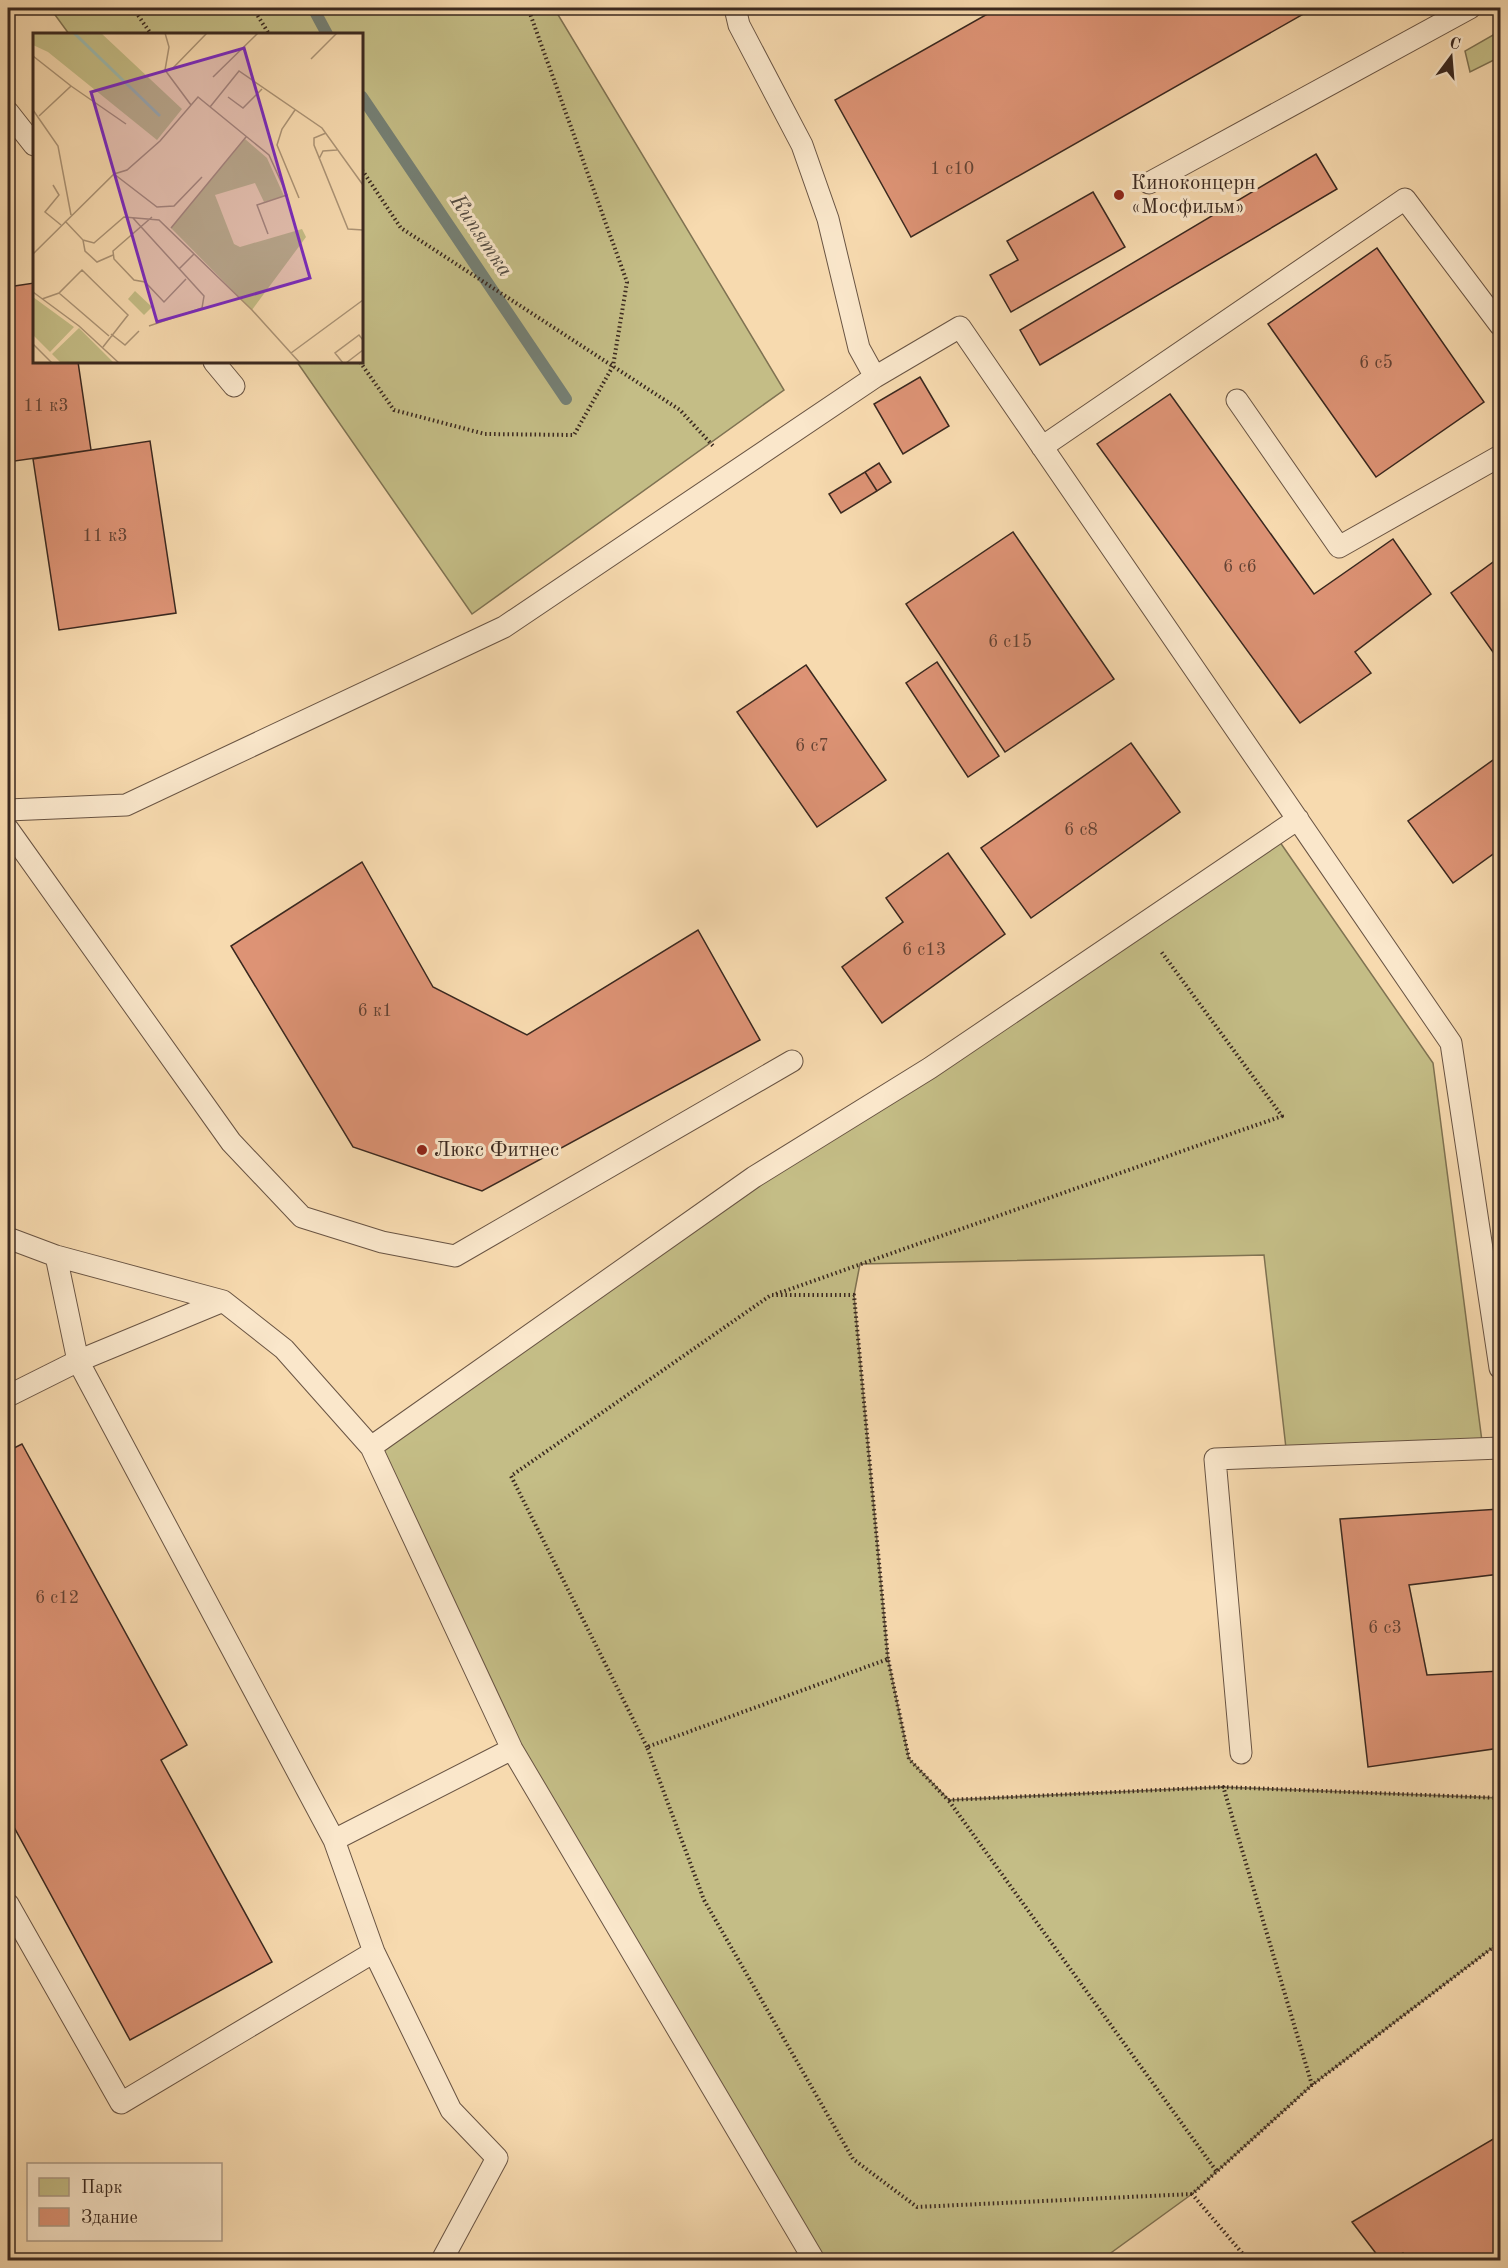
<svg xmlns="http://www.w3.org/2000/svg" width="1508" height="2268" font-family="'Old Standard TT',serif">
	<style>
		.green { fill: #c4bd86; stroke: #7f7252; stroke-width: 1.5 }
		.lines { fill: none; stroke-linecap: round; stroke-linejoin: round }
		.stream { stroke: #758075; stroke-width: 12 }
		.building { fill: #dd9375; stroke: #3a281f; stroke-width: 1.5 }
		.service-casing { stroke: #695443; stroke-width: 23 }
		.path { stroke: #3a281f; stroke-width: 4; stroke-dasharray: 1.5 3; stroke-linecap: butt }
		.service { stroke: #fae7cb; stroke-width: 21 }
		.poi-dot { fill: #8f2418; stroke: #fae7cb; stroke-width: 2 }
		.labels { text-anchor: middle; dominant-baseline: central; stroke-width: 6; stroke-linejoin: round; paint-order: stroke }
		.number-label { font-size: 18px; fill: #634334 }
		.poi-label { font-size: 21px; fill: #3a281f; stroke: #fae7cb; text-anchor: start }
		.water-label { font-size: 22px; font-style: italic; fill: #534c43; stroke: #fae7cb }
		.inset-river { fill: none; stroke: #9dbaaf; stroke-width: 3 }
		.inset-road { fill: none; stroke: #ab9375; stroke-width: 1.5 }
		.view { fill: #7b2cbf; fill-opacity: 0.15; stroke: #7b2cbf; stroke-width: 3 }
		.inset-edge { fill: none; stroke: #3a281f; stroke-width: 3 }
	</style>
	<rect width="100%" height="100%" fill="#f7daaf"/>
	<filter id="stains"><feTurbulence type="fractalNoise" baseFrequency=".00333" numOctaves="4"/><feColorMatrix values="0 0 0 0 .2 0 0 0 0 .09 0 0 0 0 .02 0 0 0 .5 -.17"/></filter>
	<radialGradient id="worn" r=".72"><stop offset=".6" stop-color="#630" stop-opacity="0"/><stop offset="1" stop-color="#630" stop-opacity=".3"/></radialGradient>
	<path class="green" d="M50 8H554L784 390 472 614 297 362H362V34H69Z
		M1500 31V57L1470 72 1465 51Z
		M1275 835 1433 1063 1483 1449 1287 1457 1264 1255 860 1264 854 1295 888 1659 909 1759 949 1800 1222 1787 1500 1798V1942L1312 2085 1192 2194 1101 2260H814L512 1749 371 1447Z"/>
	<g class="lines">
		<path class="stream" d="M313 8 327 34
			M362 97 566 399"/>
	</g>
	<path class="building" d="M998 8H1314L911 237 835 100Z
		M1316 154 1337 189 1040 365 1020 330Z
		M1093 192 1125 247 1011 312 990 275 1018 260 1007 241Z
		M1377 248 1484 402 1376 477 1268 324Z
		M34 283V362H78L91 450 8 462V287Z
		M920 377 949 426 903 454 874 404Z
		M1170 394 1314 594 1393 539 1431 594 1355 652 1371 673 1300 723 1097 444Z
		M150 441 176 613 59 630 33 459Z
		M879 463 891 482 877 491 865 472Z
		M865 472 877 491 841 513 829 494Z
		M1013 532 1114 679 1005 752 906 604Z
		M1500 557V662L1451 593Z
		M937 662 999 756 968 777 906 683Z
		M806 665 886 780 817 827 737 712Z
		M1131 743 1180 812 1031 918 981 848Z
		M1500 755V849L1453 883 1408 821Z
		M948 853 1005 934 882 1023 842 967 903 922 886 898Z
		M362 862 433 987 527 1035 698 930 760 1040 482 1191 353 1147 231 946Z
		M22 1444 187 1745 161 1760 272 1962 130 2040 8 1816V1451Z
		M1500 1509V1574L1409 1585 1427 1675 1500 1671V1748L1368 1767 1340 1519Z
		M1500 2135V2260H1409L1403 2253 1390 2260H1381L1352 2222Z"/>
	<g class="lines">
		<defs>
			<path id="service" d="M735 8 739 25 802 145 828 219 859 348 875 377
				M8 112 34 145
				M1149 183 1470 8
				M214 362 234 386
				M1237 400 1339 547 1500 456
				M1042 447 1405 199 1500 325
				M8 810 126 805 504 627 875 377 960 327 1451 1043 1500 1368
				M8 829 231 1142 302 1217 382 1242 455 1256 792 1061
				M8 1238 56 1256 223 1301 284 1349 371 1447 512 1749 814 2260
				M56 1256 78 1361 334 1840 374 1952 451 2110 497 2158 442 2260
				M8 1396 78 1361 223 1301
				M371 1447 754 1177 930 1068 1298 819
				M1241 1753 1215 1459 1500 1448
				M334 1840 512 1749
				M8 1904 121 2103 374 1952"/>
		</defs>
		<use href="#service" class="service-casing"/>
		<path class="path" d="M133 8 151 34
			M253 8 269 34
			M362 170 401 228 680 410 714 447
			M360 362 394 410 485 434 574 435 613 366 627 282 528 8
			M776 1294 1282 1116 1160 950
			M647 1747 511 1476 771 1295H854L888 1659
			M1223 1786 1312 2085 1500 1942
			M949 1801 1217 2172
			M1192 2194 917 2207 853 2159 704 1900 647 1747 888 1659 909 1759 948 1800 1222 1787 1500 1798
			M1248 2260 1192 2194 1312 2085"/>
		<use href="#service" class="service"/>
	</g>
	<g class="poi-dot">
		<circle cx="1119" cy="195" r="6"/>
		<circle cx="422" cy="1150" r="6"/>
	</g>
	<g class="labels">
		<g class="number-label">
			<text x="952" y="169">1 с10</text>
			<text x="1376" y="363">6 с5</text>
			<text x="46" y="406">11 к3</text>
			<text x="105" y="536">11 к3</text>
			<text x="1240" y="567">6 с6</text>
			<text x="1010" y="642">6 с15</text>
			<text x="812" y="746">6 с7</text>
			<text x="1081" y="830">6 с8</text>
			<text x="924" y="950">6 с13</text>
			<text x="375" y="1011">6 к1</text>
			<text x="57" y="1598">6 с12</text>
			<text x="1385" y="1628">6 с3</text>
		</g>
		<g class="poi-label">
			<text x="1131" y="183">Киноконцерн<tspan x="1131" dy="24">«Мосфильм»</tspan></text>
			<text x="434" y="1150">Люкс Фитнес</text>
		</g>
		<g class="water-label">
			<text transform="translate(481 236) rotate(56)">Кипятка</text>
		</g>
	</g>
	<g transform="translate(33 33)">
		<rect width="330" height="330" fill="#f7daaf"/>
		<path d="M0 0H68L149 76 124 107 15 19 0 12ZM212 106 234 125 251 163 231 169 222 150 182 162 201 211 207 214 269 196 273 204 219 277 138 195ZM102 258 119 274 111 282 95 266ZM0 264 41 294 17 319 0 302ZM46 295 81 330H28L19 321Z" fill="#c4bd86"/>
		<path class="inset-river" d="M41 0 127 83"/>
		<path class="inset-road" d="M132 0 136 14 132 37 158 72M0 23 38 53 6 83M278 26 304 0M140 35 174 0M180 44 225 0M38 53 93 91M195 64 210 75 229 56M177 74 206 38 289 95 330 152M0 77 25 113 38 182M262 77 249 96 244 112 266 165M293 100 281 105V112L315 196 330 197M286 126 290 118 304 117M81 141 124 174 141 173 169 144M20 152 26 162 12 179 28 192M119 184 80 218 81 226 101 247 112 249 131 269 153 246M100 185 171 263 169 275 116 293M32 188 50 207 52 218 64 229 80 222M138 195 213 104M50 207 61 210 91 184 126 187 219 277 267 330M0 221 81 141 94 137 127 108 165 64 236 122 254 162 224 172 235 201M146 236 161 221M0 259 46 293 86 330M26 260 76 303M9 266 26 260 49 237 95 282 70 314M78 301 92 312 106 298M0 311 19 330M258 320 330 267M310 330 302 320 326 302 330 307M313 330 330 317"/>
		<path class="view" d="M211 15 277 245 124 289 58 59Z"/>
		<rect width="330" height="330" class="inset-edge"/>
	</g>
	<rect width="1508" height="2268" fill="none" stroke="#f7daaf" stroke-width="30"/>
	<rect x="9" y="9" width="1490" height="2250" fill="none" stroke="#3a281f" stroke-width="3"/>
	<rect x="15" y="15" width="1478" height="2238" fill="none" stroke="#3a281f" stroke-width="1.5"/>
	<rect x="27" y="2163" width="195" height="78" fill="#fae7cb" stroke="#ad9b86" stroke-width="1.5"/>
	<rect x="39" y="2178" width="30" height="18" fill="#c4bd86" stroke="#ad9b86" stroke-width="1.5"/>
	<text x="81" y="2193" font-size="18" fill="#3a281f">Парк</text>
	<rect x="39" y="2208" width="30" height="18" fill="#dd9375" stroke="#ad9b86" stroke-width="1.5"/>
	<text x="81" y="2223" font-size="18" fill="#3a281f">Здание</text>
	<g transform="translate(1451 57) rotate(16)" stroke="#fae7cb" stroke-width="4.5" paint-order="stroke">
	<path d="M0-4.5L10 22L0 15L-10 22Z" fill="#3a281f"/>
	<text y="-9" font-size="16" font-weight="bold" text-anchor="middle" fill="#3a281f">С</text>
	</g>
	<rect width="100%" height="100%" filter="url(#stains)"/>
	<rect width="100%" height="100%" fill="url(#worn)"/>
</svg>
